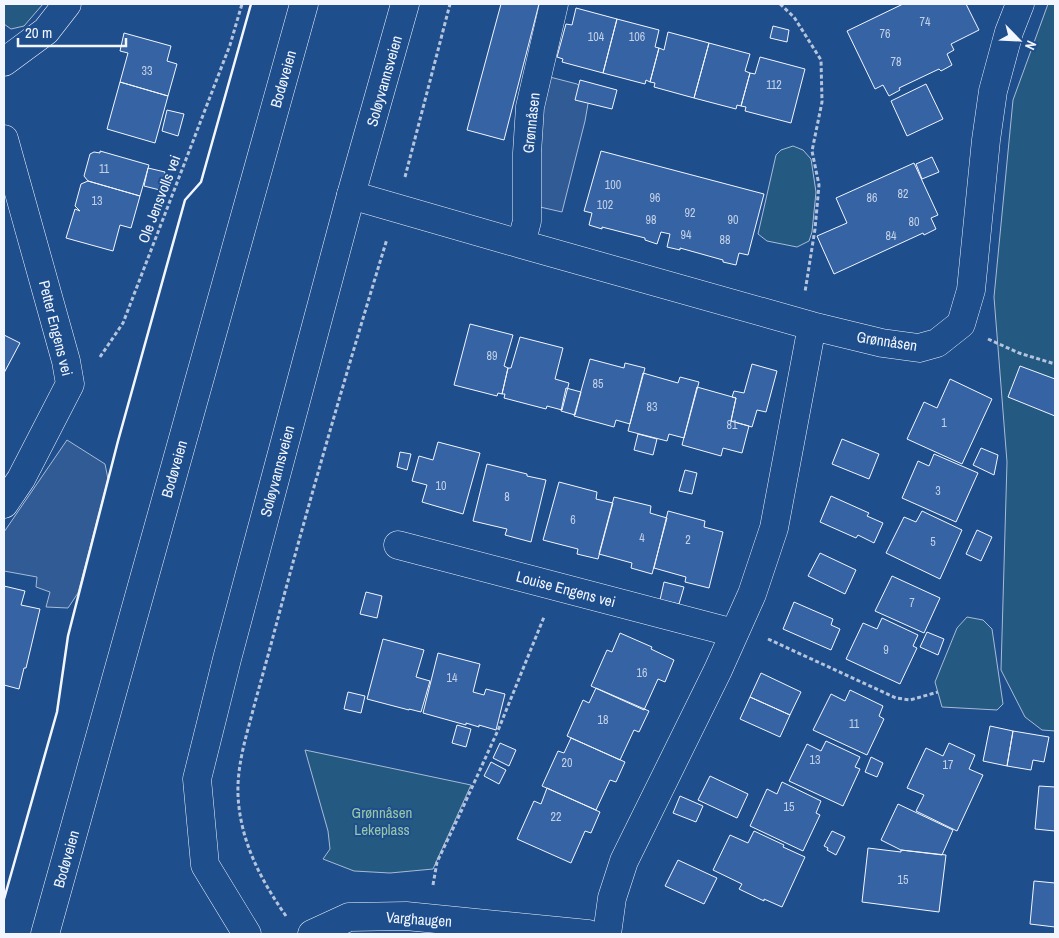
<svg xmlns="http://www.w3.org/2000/svg" width="1059" height="938" font-family="'Archivo Narrow',sans-serif">
	<style>
		.green { fill: #245a82; stroke: #a8bbd7 }
		.parking { fill: #305b95; stroke: #a8bbd7 }
		.building { fill: #3563a3; stroke: #f2f6ff }
		.lines { fill: none; stroke-linecap: round; stroke-linejoin: round }
		.street-casing { stroke: #f2f6ff; stroke-width: 29 }
		.secondary-casing { stroke: #f2f6ff; stroke-width: 29 }
		.primary-casing { stroke: #f2f6ff; stroke-width: 29 }
		.path { stroke: #b3c4dc; stroke-width: 3; stroke-dasharray: 4 2.5; stroke-linecap: butt }
		.street { stroke: #1f4e8c; stroke-width: 28 }
		.secondary { stroke: #1f4e8c; stroke-width: 28 }
		.primary { stroke: #1f4e8c; stroke-width: 28 }
		.wall { stroke: #f2f6ff; stroke-width: 2.5 }
		.labels { text-anchor: middle; dominant-baseline: central; stroke-width: 4; stroke-linejoin: round; paint-order: stroke }
		.number-label { font-size: 12px; fill: #c3d1e8 }
		.street-label { font-size: 15px; fill: #f2f6ff; stroke: #1f4e8c }
		.park-label { font-size: 15px; fill: #97c8a6; stroke: #1f4e8c }
	</style>
	<rect width="100%" height="100%" fill="#1f4e8c"/>
	<path class="green" d="M4 4H43L24 26 11 29 4 24Z
		M1048 4H1055V731L1042 730 1025 717 1001 670 1007 462 994 297 1013 100Z
		M793 146 803 150 811 159 816 192 812 232 809 241 797 247 767 241 758 234 776 155 781 150Z
		M967 617 983 620 992 629 1003 704 997 710 942 707 935 682 957 628Z
		M305 750 471 785 433 869 390 873 354 871 323 859 330 849 328 831Z"/>
	<path class="parking" d="M546 76 577 84 585 90 589 98 585 121 562 212 540 207V111Z
		M67 440 105 464 108 479 78 593 68 608 46 607 50 592 36 587 37 577 4 571V532Z"/>
	<path class="building" d="M501 4H539L504 140 467 130Z
		M903 4H966L979 30 951 44 954 50 947 54 952 65 941 71 939 69 899 88 900 90 889 96 883 85 875 89 847 31Z
		M576 8 617 19 603 73 562 62 563 59 557 57 566 24 572 25Z
		M617 19 659 30 655 47 659 48 650 82 646 80 645 84 603 73Z
		M773 26 789 30 787 42 770 38Z
		M668 32 709 43 694 98 654 87 655 83 650 82 659 48 664 50Z
		M124 33 171 46 167 61 177 64 168 96 120 82 128 53 120 51Z
		M709 43 750 54 745 71 750 73 741 106 737 105 736 109 694 98Z
		M760 57 805 69 791 123 745 111 746 107 741 106 750 73 755 74Z
		M580 80 617 90 612 109 575 100Z
		M120 82 168 96 155 143 107 129Z
		M926 84 943 119 907 136 891 101Z
		M167 110 184 114 178 136 162 131Z
		M100 151 149 165 140 196 88 181 84 176 90 154 94 152 100 153Z
		M601 151 764 194 748 255 739 253 736 265 723 262V260L680 248V250L667 247 670 234 661 232 657 244 645 240V238L602 227V229L589 225 592 213 584 211Z
		M932 157 939 172 922 179 916 164Z
		M914 163 938 215 931 218 936 229 924 235 923 233 834 274 817 236 847 223 836 198Z
		M148 168 165 172 160 190 144 186Z
		M88 181 140 196 131 228 120 225 113 251 66 238 75 209 80 211 75 206 81 184Z
		M470 324 513 335 504 366 508 368 502 394 498 393 497 396 454 385Z
		M4 335 20 343 4 373Z
		M520 337 563 348 555 379 569 383 562 410 547 406 546 409 504 398 505 394H502L508 368H511Z
		M590 359 624 368 625 363 645 368 630 424 616 420 614 427 574 416Z
		M752 364 777 371 766 412 757 410 752 427 731 421 736 398 732 397 734 391 744 393Z
		M1020 366 1055 379V416L1008 397Z
		M643 373 678 383 680 377 699 382 684 438 669 434 667 441 628 431Z
		M950 379 992 399 962 464 907 439 924 402 937 408Z
		M697 387 736 398 731 421 749 426 742 453 723 448 721 456 682 445Z
		M566 388 581 392 575 415 561 411Z
		M638 434 657 439 653 455 634 450Z
		M842 439 879 454 869 479 832 464Z
		M438 442 480 453 463 514 422 502 427 485 412 481 419 456 433 460Z
		M981 448 998 455 994 475 973 465Z
		M400 452 411 454 407 470 397 467Z
		M934 454 978 473 956 522 902 498 918 461 929 466Z
		M487 464 527 474V476L546 480 531 542 505 535 507 529 473 521Z
		M685 470 697 473 692 494 679 491Z
		M559 482 597 492 596 499 613 503 598 559 577 554 578 549 543 540Z
		M831 496 869 513 867 516 883 523 874 543 858 535 856 538 820 522Z
		M614 497 651 506 650 513 667 518 652 574 631 568 632 563 599 554Z
		M668 511 705 521 704 527 723 532 709 588 685 582 686 577 654 568Z
		M922 511 962 530 940 579 886 553 904 517 916 522Z
		M977 530 992 537 981 561 966 554Z
		M820 553 856 570 845 594 808 576Z
		M892 576 940 598 924 633 875 611Z
		M664 582 684 587 679 604 660 600Z
		M4 586 25 591 21 605 40 609 26 668H24L19 689 4 685Z
		M366 592 382 596 377 618 360 614Z
		M794 602 833 619 831 625 840 629 831 650 783 629Z
		M882 618 918 635 913 646 917 648 900 684 846 659 863 623 877 629Z
		M927 632 944 639 938 655 920 647Z
		M620 633 652 647 651 649 674 660 665 682 658 679 644 710 591 686 607 650 612 652Z
		M383 639 424 650 416 677 430 681 421 712 409 709V710L367 699Z
		M438 653 480 664 473 692 484 695 486 689 505 694 496 730 479 725V727L466 723V725L423 713Z
		M761 673 801 692 790 715 750 697Z
		M596 688 649 711 639 732 634 730 620 760 567 736 583 700 589 703Z
		M850 690 883 706 879 716 884 719 867 755 813 730 831 694 845 701Z
		M348 692 365 696 361 713 344 709Z
		M750 697 790 715 780 737 740 719Z
		M457 725 471 729 466 747 452 743Z
		M990 726 1013 731 1007 766 983 761Z
		M1013 731 1049 737 1044 762 1033 760 1031 770 1007 766Z
		M571 738 625 762 616 782 610 780 596 810 542 786 558 751 564 753Z
		M826 741 860 757 855 767 860 769 843 806 789 781 807 744 821 751Z
		M500 743 516 750 509 766 493 758Z
		M949 743 975 755 969 769 983 775 957 831 916 811 924 795 907 788 926 748 943 756Z
		M871 757 883 763 877 777 865 772Z
		M491 762 506 770 499 784 484 776Z
		M710 776 748 794 737 818 698 800Z
		M782 782 821 801 816 813 820 815 803 851 750 826 767 789 777 794Z
		M1039 786 1055 787V831L1035 829Z
		M547 788 600 812 591 833 585 831 571 863 517 839 534 801 541 804Z
		M680 796 703 806 696 822 673 813Z
		M898 804 953 830 942 855 901 850 881 840Z
		M754 831 784 845 783 847 805 857 782 907 764 899V901L739 889 742 884 713 870 730 835 748 843Z
		M832 831 845 837 836 855 827 850 828 848 824 846Z
		M868 848 901 852V850L946 855 939 912 862 902Z
		M678 860 717 878 704 904 665 886Z
		M1034 881 1055 883V927L1030 924Z"/>
	<g class="lines">
		<defs>
			<path id="street" d="M4 62 46 31 67 4
				M4 139 66 361 70 384 21 479 4 504
				M351 195 521 244 812 326 882 343 919 348 937 343 961 324 971 290 986 140 993 91 1009 32 1020 4
				M521 244 527 221V153L530 107 554 4
				M398 545 734 633
				M312 934 349 917 406 916 588 934
				M607 934 612 898 624 861 718 670 752 594 774 528 812 326"/>
			<path id="secondary" d="M247 934 205 865 197 779 227 659 351 195 405 4"/>
			<path id="primary" d="M45 934 304 4"/>
		</defs>
		<use href="#street" class="street-casing"/>
		<use href="#secondary" class="secondary-casing"/>
		<use href="#primary" class="primary-casing"/>
		<path class="path" d="M780 4 794 17 821 60 822 102 812 151 819 185 815 229 805 292
			M405 177 450 4
			M988 339 1019 353 1055 364
			M100 357 123 323 230 45 242 4
			M768 639 896 698 910 700 938 692
			M433 885 437 862 459 816 499 728 544 617
			M286 916C260 879 240 840 238 795 237 767 245 740 252 714 259 687 267 660 274 633 309 501 347 370 387 239"/>
		<use href="#street" class="street"/>
		<use href="#secondary" class="secondary"/>
		<use href="#primary" class="primary"/>
		<path class="wall" d="M4 899 57 712 68 636 118 441 185 200 201 182 251 4"/>
	</g>
	<g class="labels">
		<g class="number-label">
			<text x="925" y="22">74</text>
			<text x="885" y="34">76</text>
			<text x="596" y="37">104</text>
			<text x="637" y="37">106</text>
			<text x="896" y="62">78</text>
			<text x="147" y="71">33</text>
			<text x="774" y="85">112</text>
			<text x="104" y="169">11</text>
			<text x="613" y="185">100</text>
			<text x="903" y="194">82</text>
			<text x="655" y="198">96</text>
			<text x="872" y="198">86</text>
			<text x="97" y="201">13</text>
			<text x="605" y="205">102</text>
			<text x="690" y="213">92</text>
			<text x="651" y="220">98</text>
			<text x="733" y="220">90</text>
			<text x="914" y="222">80</text>
			<text x="686" y="235">94</text>
			<text x="891" y="236">84</text>
			<text x="725" y="240">88</text>
			<text x="492" y="356">89</text>
			<text x="598" y="384">85</text>
			<text x="652" y="407">83</text>
			<text x="944" y="423">1</text>
			<text x="732" y="425">81</text>
			<text x="441" y="486">10</text>
			<text x="938" y="491">3</text>
			<text x="507" y="497">8</text>
			<text x="573" y="520">6</text>
			<text x="642" y="538">4</text>
			<text x="688" y="540">2</text>
			<text x="933" y="542">5</text>
			<text x="912" y="603">7</text>
			<text x="886" y="650">9</text>
			<text x="642" y="673">16</text>
			<text x="452" y="678">14</text>
			<text x="603" y="720">18</text>
			<text x="854" y="724">11</text>
			<text x="815" y="760">13</text>
			<text x="567" y="763">20</text>
			<text x="948" y="765">17</text>
			<text x="789" y="807">15</text>
			<text x="556" y="817">22</text>
			<text x="903" y="880">15</text>
		</g>
		<g class="street-label">
			<text transform="translate(283 79) rotate(-74)">Bodøveien</text>
			<text transform="translate(384 81) rotate(-74)">Soløyvannsveien</text>
			<text transform="translate(531 123) rotate(-84)">Grønnåsen</text>
			<text transform="translate(159 199) rotate(-69)">Ole Jensvolls vei</text>
			<text transform="translate(56 328) rotate(76)">Petter Engens vei</text>
			<text transform="translate(887 341) rotate(9)">Grønnåsen</text>
			<text transform="translate(174 469) rotate(-74)">Bodøveien</text>
			<text transform="translate(277 471) rotate(-75)">Soløyvannsveien</text>
			<text transform="translate(566 589) rotate(15)">Louise Engens vei</text>
			<text transform="translate(66 859) rotate(-74)">Bodøveien</text>
			<text transform="translate(419 919) rotate(4)">Varghaugen</text>
		</g>
		<g class="park-label">
			<text x="382" y="812">Grønnåsen<tspan x="382" dy="17">Lekeplass</tspan></text>
		</g>
	</g>
	<rect width="1059" height="938" fill="none" stroke="#f2f6ff" stroke-width="10"/>
	<g transform="translate(1019 40) rotate(114)" stroke="#1f4e8c" stroke-width="4" paint-order="stroke">
	<path d="M0-4L9 19L0 12L-9 19Z" fill="#f2f6ff"/>
	<text y="-8" font-size="14" font-weight="bold" text-anchor="middle" fill="#f2f6ff">N</text>
	</g>
	<path d="M18 38v8h108v-8" fill="none" stroke="#f2f6ff" stroke-width="2.5"/>
	<text x="25" y="38" font-size="15" fill="#f2f6ff" stroke="#1f4e8c" stroke-width="4" paint-order="stroke">20 m</text>
</svg>
